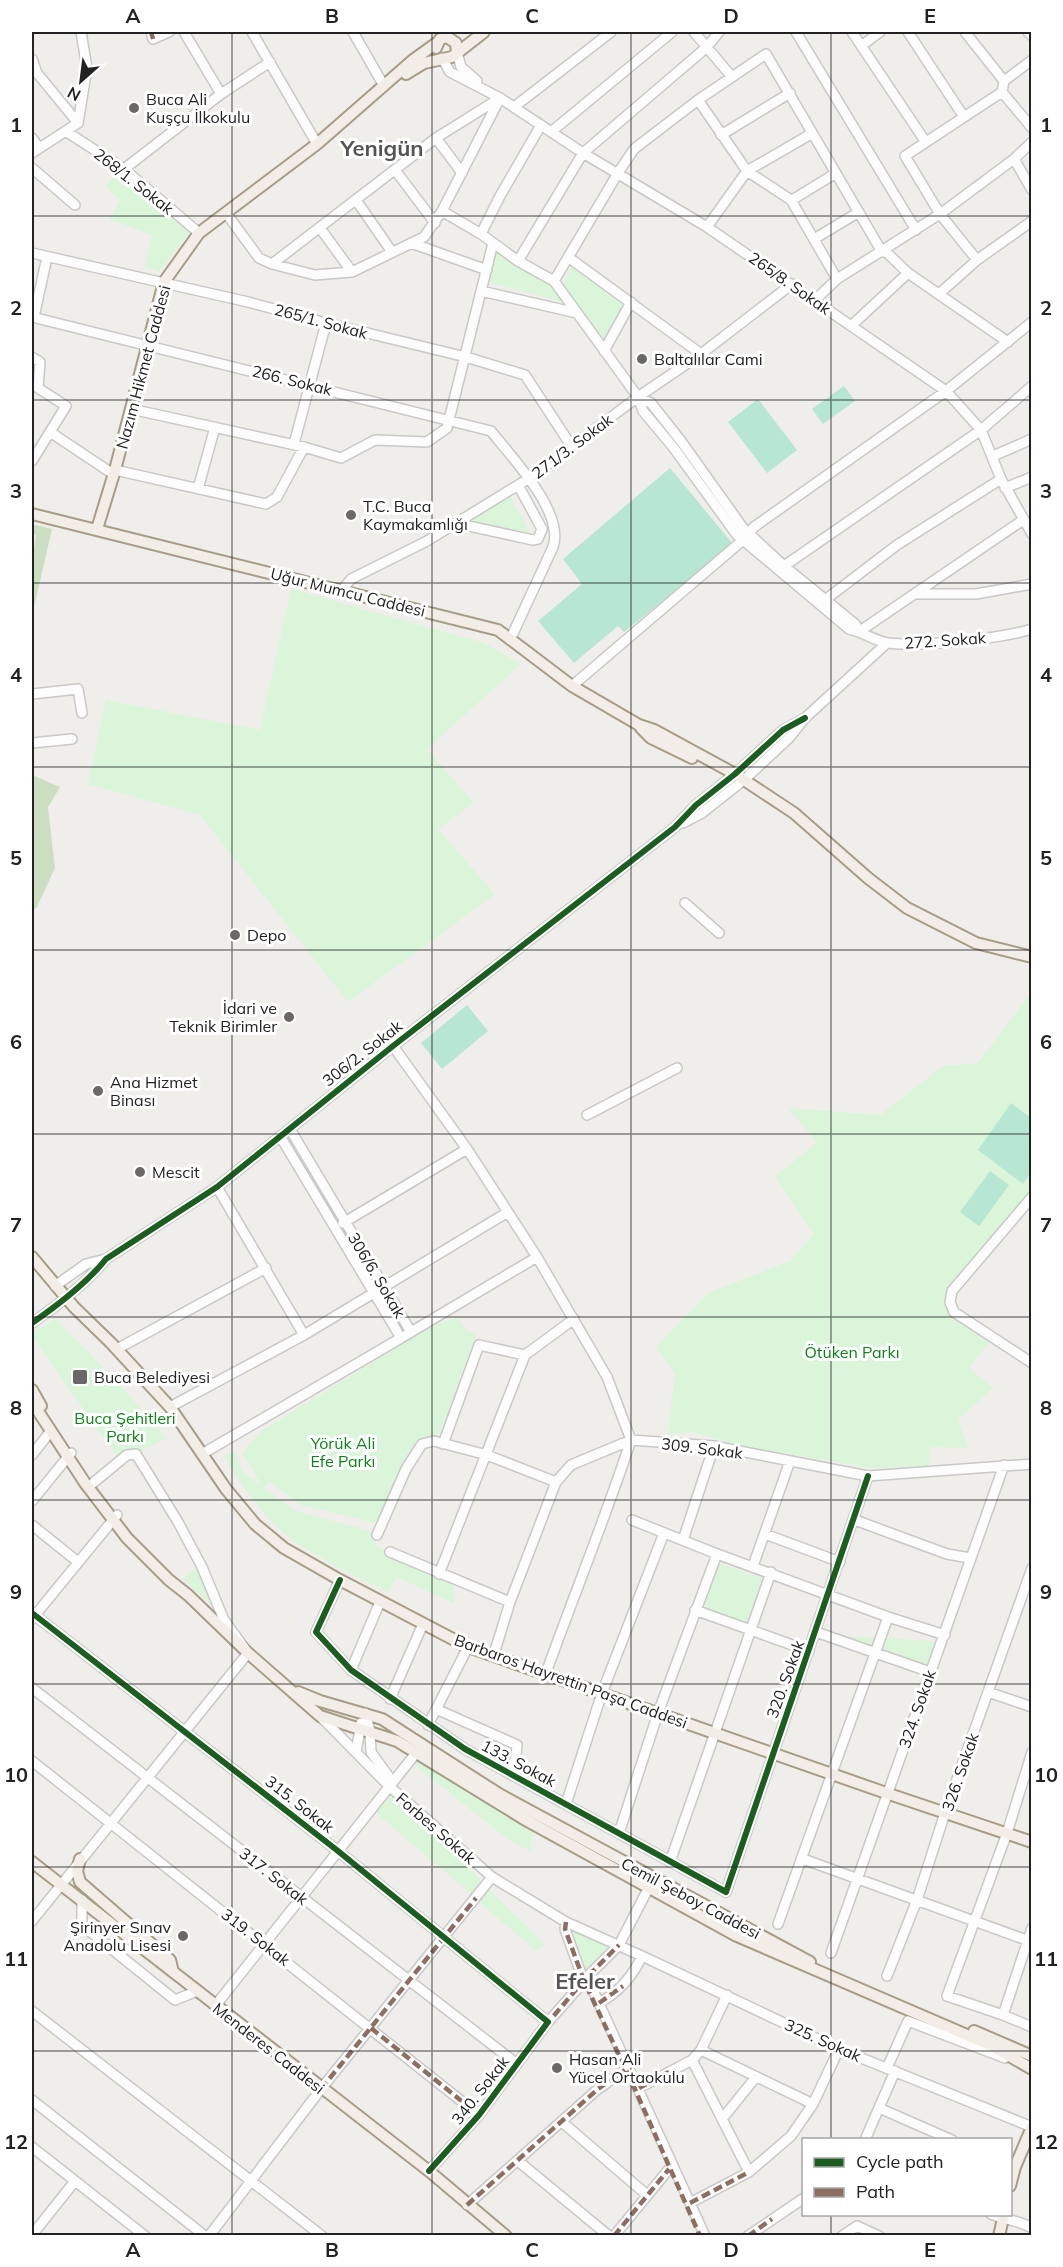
<svg xmlns="http://www.w3.org/2000/svg" width="1063" height="2267" font-family="Mulish,sans-serif">
	<style>
		.forest { fill: #cbdec1 }
		.park { fill: #daf5da }
		.pitch { fill: #b7e6d2 }
		.lines { fill: none; stroke-linecap: round; stroke-linejoin: round }
		.minor-casing { stroke: #c9c8c7; stroke-width: 12 }
		.major-casing { stroke: #a79c86; stroke-width: 14 }
		.minor { stroke: #fdfcfc; stroke-width: 9 }
		.major { stroke: #f3ede7; stroke-width: 10 }
		.quiet { stroke: #8d6e63; stroke-width: 4.5; stroke-dasharray: 9 4.5; stroke-linecap: butt }
		.cycleway-casing { stroke: #fff; stroke-width: 10 }
		.cycleway { stroke: #1b5e20; stroke-width: 6 }
		.grid { fill: none; stroke: #222; stroke-width: 1.5; stroke-opacity: 0.55 }
		.poi-dot { fill: #6a6968; stroke: #fff; stroke-width: 2 }
		.labels { text-anchor: middle; dominant-baseline: central; stroke-width: 6; stroke-linejoin: round; paint-order: stroke }
		.poi-label { font-size: 16px; fill: #222; stroke: #fff; text-anchor: start }
		.street-label { font-size: 16px; fill: #222; stroke: #fff }
		.park-label { font-size: 16px; fill: #0c8416; stroke: #fff }
		.district-label { font-size: 22px; font-weight: bold; fill: #555; stroke: #fff }
		.neatline { fill: none; stroke: #222; stroke-width: 2 }
		.grid-label { font-size: 20px; text-anchor: middle; font-weight: bold; fill: #222 }
	</style>
	<rect width="100%" height="100%" fill="#f0eeeb"/>
	<path class="forest" d="M32 524 52 529 32 616V564L36 535 32 534Z
		M32 775 60 787 48 807 55 868 37 907 32 911Z"/>
	<path class="park" d="M116 173 190 232 159 272 145 267 152 235 109 219 120 200 106 187Z
		M495 249 552 283 565 303 489 282Z
		M572 266 625 301 605 343 563 284Z
		M510 495 533 539 461 523Z
		M291 589 484 643 521 664 427 749 474 803 438 829 495 894 348 1002 200 815 88 784 106 700 260 730Z
		M1031 993V1197L952 1291 954 1312 993 1337 969 1368 993 1388 958 1420 968 1448 931 1447 928 1466 872 1468 746 1447 692 1432 668 1434 675 1373 656 1347 708 1293 790 1261 814 1234 775 1177 817 1142 788 1108 880 1115 943 1066 978 1063Z
		M458 1318 466 1330 476 1334 440 1434 419 1438 402 1466 380 1524 301 1505 269 1482 264 1488 295 1511 378 1533 375 1546 454 1580V1603L396 1577 388 1592C355 1575 319 1560 290 1538 262 1516 241 1485 223 1455L236 1452 242 1471 262 1486 242 1453 263 1430 433 1325Z
		M56 1319 110 1374 167 1438 120 1461 32 1336V1332Z
		M717 1563 762 1578 747 1623 703 1608Z
		M197 1566 216 1609 183 1579Z
		M815 1634 931 1641 940 1644 930 1670Z
		M418 1760 534 1830 530 1851 509 1840 413 1764Z
		M390 1796 482 1881 473 1896 375 1812Z
		M488 1888 545 1944 536 1951 478 1901Z
		M571 1930 609 1946 588 1974 580 1965C582 1952 569 1943 571 1930Z"/>
	<path class="pitch" d="M844 386 855 401 823 424 812 409Z
		M758 399 797 450 767 473 728 422Z
		M670 468 733 544 624 632 618 626 574 663 538 621 582 584 563 559Z
		M467 1005 488 1031 442 1069 421 1043Z
		M1011 1103 1031 1118V1172L1023 1184 978 1150Z
		M990 1171 1009 1185 979 1226 960 1212Z"/>
	<g class="lines">
		<defs>
			<path id="minor" d="M151 32 153 39 169 32
				M184 32 221 94
				M252 32 317 144
				M353 32 384 86
				M694 32 732 77
				M796 32 916 230
				M852 32 925 141
				M908 32 964 117
				M965 32 1004 81 1002 92 1032 128
				M1028 32 1032 36
				M861 46 880 32
				M457 52 461 67 477 81
				M442 58 450 72 500 98 583 153 707 227 946 391 981 430 1001 479 1032 534
				M32 59 37 73 78 123
				M1004 81 1032 60
				M698 100 747 171 791 200 837 279
				M514 107 611 32
				M67 132 124 169 199 233
				M551 132 672 32
				M721 135 790 93
				M32 138 39 148
				M436 138 462 173
				M1032 142 1014 159 1032 190
				M32 153 78 123 87 68 81 32
				M32 168 75 205
				M124 169 221 94 270 62
				M395 170 435 223
				M356 200 392 252
				M792 200 836 173
				M442 211 481 234 518 261 554 281 638 397 643 411 673 447 737 535 849 629C863 632 875 641 888 643 922 647 999 639 1032 629
				M226 213 259 258 272 264 436 138 500 98
				M707 227 747 171 811 134
				M320 228 352 272
				M481 234 500 196 541 125
				M814 239 859 212
				M411 243 487 270
				M884 250 908 273 1008 342
				M32 253 248 302 326 323 466 357 525 375 572 447
				M568 257 701 354
				M977 260 940 214 905 156 1002 92
				M518 261 583 153 707 47 719 32
				M272 264 315 275 352 272 424 237 442 211 499 100
				M554 281 618 173 634 149 698 100 766 54 882 252
				M481 291 577 313
				M940 293 977 260 1032 221
				M815 300 837 279 940 214 1014 159
				M32 317 491 431C512 458 565 512 553 547L510 640
				M34 317 47 257
				M851 326 908 273
				M604 351 631 302
				M32 357 40 362 38 388
				M638 397 651 403 681 441 743 528 784 566 855 624 860 631
				M131 409 304 447 341 458 375 440 427 442 447 428 493 243
				M50 432 113 474
				M294 444 326 323
				M993 456 1032 439
				M32 461 66 406 38 388
				M115 470 266 504 277 497 304 447
				M1005 488 1032 477
				M198 489 215 427
				M455 523 533 540 538 539 542 529 518 485
				M784 566 981 430 1032 386
				M342 590 351 579 427 541 528 479 638 397 701 354 792 284
				M918 594H976L1032 584
				M825 600 897 545 1001 479
				M860 631 1023 520
				M572 686 743 540 754 527 946 391 1032 322
				M32 694 78 689 82 713
				M32 743 72 739
				M683 823 702 813 745 779 789 738 805 718 887 643
				M685 903 719 933
				M393 1046 467 1149 537 1257 607 1377 631 1440
				M587 1115 677 1068
				M290 1129 411 1332
				M280 1136 401 1338 537 1257
				M217 1187 304 1335
				M1032 1197 952 1291 950 1302 954 1312 1032 1363
				M343 1223 467 1149
				M55 1286 86 1264 106 1259
				M32 1323C58 1305 86 1284 106 1259L217 1187 393 1046 675 827 696 805 735 774 783 730 805 718
				M117 1349 266 1268
				M170 1407 304 1335 508 1212
				M443 1444 479 1345 525 1355
				M202 1454 401 1338
				M32 1455 50 1432
				M32 1501 71 1453
				M632 1520 717 1554 888 1617 945 1635
				M855 1520 947 1554 970 1558
				M32 1525 78 1562
				M765 1534 840 1562
				M377 1535 406 1469 422 1444 434 1441 487 1455 556 1482
				M683 1540 714 1446
				M390 1552 510 1602
				M753 1566 790 1461
				M439 1574 525 1355 574 1319
				M340 1580 316 1632 351 1670 465 1749 726 1892 868 1476
				M695 1610 809 1651
				M32 1613 338 1851 548 2022
				M32 1619 117 1515
				M816 1632 930 1672
				M494 1654 510 1602 556 1482 571 1465 631 1440 714 1446 868 1476 1032 1464
				M351 1670 380 1602
				M546 1673C574 1595 605 1519 631 1440
				M32 1688 517 2064
				M988 1692 1032 1707
				M390 1699 423 1624
				M436 1709 517 1745 516 1757 510 1774
				M365 1713 370 1731 371 1752 389 1777V1786
				M320 1716 389 1786 492 1877 566 1922 642 1956 839 2049 1032 2127
				M428 1725 468 1647
				M356 1752 361 1723
				M1032 1752 1007 1833 947 1996 1003 2015 1032 2027
				M32 1761 479 2115
				M566 1804 602 1693 664 1533
				M619 1833 658 1713 717 1554
				M803 1859 1032 1942
				M670 1862 771 1572
				M648 1889 619 1945 587 1977 705 2236
				M82 1900V1925L175 2000 197 1991
				M32 1921 248 1653 224 1620 202 1567 178 1522 136 1454 127 1455 93 1483
				M566 1922 565 1929 585 1985
				M778 1924 888 1617
				M831 1953 1004 1465
				M887 1976 917 1900 945 1813 1032 1568
				M599 2003C619 1992 633 1976 642 1956
				M215 2006 416 1753
				M32 2011 322 2236
				M1003 2015 1032 1928
				M701 2050 813 2104
				M692 2060 749 2172
				M887 2068 908 2021 1005 2058
				M639 2088 692 2060 701 2050 727 1995
				M32 2100 205 2236
				M879 2108 952 2140
				M722 2119 756 2077
				M562 2122 647 2195
				M865 2140 895 2071
				M32 2147 145 2236
				M518 2161 609 2236
				M429 2171 479 2115 548 2022 587 1978
				M690 2203 749 2172 791 2136 813 2104 839 2049
				M467 2205 598 2089 625 2070
				M991 2214C1005 2220 1018 2220 1032 2228
				M857 2226 879 2236
				M32 2235 75 2181
				M209 2236 321 2089 492 1877
				M614 2236 669 2169
				M748 2236 804 2198
				M842 2236 857 2226"/>
			<path id="major" d="M436 48 440 39 447 37 456 43 457 52
				M406 74 424 63 452 57 484 32
				M32 514 498 630 572 686 639 725 654 730 735 774 794 813 868 878 907 908 976 943 1032 957
				M97 529 115 470 164 282 199 233 317 144 413 60 438 42
				M641 728 651 738 692 758
				M32 1257 74 1307 111 1343 170 1407 226 1489 255 1524 284 1548 340 1580 468 1647 889 1794 1032 1842
				M32 1390 41 1406
				M32 1402 85 1483 127 1538 169 1580 188 1595 248 1653 320 1716 397 1741 524 1819 737 1936 990 2045 1032 2069
				M298 1692 320 1701 382 1719 499 1794 810 1962
				M80 1859 77 1871 80 1882 170 1960 173 1972
				M32 1862 429 2171 506 2236
				M974 2031 1032 2056
				M1010 2186 1015 2167 1032 2127
				M999 2236 1004 2214"/>
		</defs>
		<use href="#minor" class="minor-casing"/>
		<use href="#major" class="major-casing"/>
		<use href="#minor" class="minor"/>
		<use href="#major" class="major"/>
		<path class="quiet" d="M151 32 153 39
			M566 1922 565 1929 584 1981 634 2087 700 2236
			M592 1987 587 1977 619 1945
			M599 2003 623 1986
			M545 2026 586 1978
			M371 2028 479 2115
			M639 2088 669 2072
			M321 2089 476 1898
			M690 2203 749 2172
			M467 2205 598 2089 625 2070
			M614 2236 669 2169
			M748 2236 772 2219"/>
		<defs>
			<path id="cycleway" d="M32 1323C58 1305 86 1284 106 1259L217 1187 393 1046 675 827 696 805 735 774 783 730 805 718
				M340 1580 316 1632 351 1670 465 1749 726 1892 868 1476
				M32 1613 338 1851 548 2022 479 2115 429 2171"/>
		</defs>
		<use href="#cycleway" class="cycleway-casing"/>
		<use href="#cycleway" class="cycleway"/>
	</g>
	<path class="grid" d="M232 32V2236M432 32V2236M631 32V2236M831 32V2140M32 216H1032M32 400H1032M32 583H1032M32 767H1032M32 950H1032M32 1134H1032M32 1317H1032M32 1500H1032M32 1684H1032M32 1867H1032M32 2051H1032M831 2214V2236"/>
	<g class="poi-dot">
		<circle cx="134" cy="108" r="6"/>
		<circle cx="642" cy="359" r="6"/>
		<circle cx="351" cy="515" r="6"/>
		<circle cx="235" cy="935" r="6"/>
		<circle cx="289" cy="1017" r="6"/>
		<circle cx="98" cy="1091" r="6"/>
		<circle cx="140" cy="1172" r="6"/>
		<rect x="72" y="1369" width="16" height="16" rx="3"/>
		<circle cx="183" cy="1936" r="6"/>
		<circle cx="557" cy="2068" r="6"/>
	</g>
	<g class="labels">
		<g class="poi-label">
			<text x="146" y="99">Buca Ali<tspan x="146" dy="18">Kuşçu İlkokulu</tspan></text>
			<text x="654" y="359">Baltalılar Cami</text>
			<text x="363" y="506">T.C. Buca<tspan x="363" dy="18">Kaymakamlığı</tspan></text>
			<text x="247" y="935">Depo</text>
			<text x="277" y="1008" text-anchor="end">İdari ve<tspan x="277" dy="18">Teknik Birimler</tspan></text>
			<text x="110" y="1082">Ana Hizmet<tspan x="110" dy="18">Binası</tspan></text>
			<text x="152" y="1172">Mescit</text>
			<text x="94" y="1377">Buca Belediyesi</text>
			<text x="171" y="1927" text-anchor="end">Şirinyer Sınav<tspan x="171" dy="18">Anadolu Lisesi</tspan></text>
			<text x="569" y="2059">Hasan Ali<tspan x="569" dy="18">Yücel Ortaokulu</tspan></text>
		</g>
		<g class="street-label">
			<text transform="translate(134 181) rotate(38)">268/1. Sokak</text>
			<text transform="translate(790 283) rotate(35)">265/8. Sokak</text>
			<text transform="translate(321 321) rotate(15)">265/1. Sokak</text>
			<text transform="translate(143 367) rotate(-75)">Nazım Hikmet Caddesi</text>
			<text transform="translate(292 380) rotate(14)">266. Sokak</text>
			<text transform="translate(572 446) rotate(-37)">271/3. Sokak</text>
			<text transform="translate(348 592) rotate(14)">Uğur Mumcu Caddesi</text>
			<text transform="translate(945 640) rotate(-4)">272. Sokak</text>
			<text transform="translate(362 1053) rotate(-38)">306/2. Sokak</text>
			<text transform="translate(377 1275) rotate(59)">306/6. Sokak</text>
			<text transform="translate(702 1448) rotate(7)">309. Sokak</text>
			<text transform="translate(785 1679) rotate(-70)">320. Sokak</text>
			<text transform="translate(571 1681) rotate(20)">Barbaros Hayrettin Paşa Caddesi</text>
			<text transform="translate(917 1709) rotate(-71)">324. Sokak</text>
			<text transform="translate(519 1763) rotate(28)">133. Sokak</text>
			<text transform="translate(960 1772) rotate(-71)">326. Sokak</text>
			<text transform="translate(300 1804) rotate(38)">315. Sokak</text>
			<text transform="translate(436 1828) rotate(41)">Forbes Sokak</text>
			<text transform="translate(274 1876) rotate(38)">317. Sokak</text>
			<text transform="translate(691 1898) rotate(28)">Cemil Şeboy Caddesi</text>
			<text transform="translate(256 1937) rotate(38)">319. Sokak</text>
			<text transform="translate(823 2040) rotate(24)">325. Sokak</text>
			<text transform="translate(269 2048) rotate(38)">Menderes Caddesi</text>
			<text transform="translate(480 2090) rotate(-52)">340. Sokak</text>
		</g>
		<g class="park-label">
			<text x="852" y="1352">Ötüken Parkı</text>
			<text x="125" y="1418">Buca Şehitleri<tspan x="125" dy="18">Parkı</tspan></text>
			<text x="343" y="1443">Yörük Ali<tspan x="343" dy="18">Efe Parkı</tspan></text>
		</g>
		<g class="district-label">
			<text x="382" y="148">Yenigün</text>
			<text x="585" y="1981">Efeler</text>
		</g>
	</g>
	<rect width="1063" height="2267" fill="none" stroke="#ffffff" stroke-width="66"/>
	<rect x="802" y="2138" width="210" height="78" fill="#ffffff" stroke="#a7a7a7" stroke-width="1.5"/>
	<rect x="814" y="2158" width="30" height="9" fill="#1b5e20" stroke="#a7a7a7" stroke-width="1.5"/>
	<text x="856" y="2168" font-size="18" fill="#222222">Cycle path</text>
	<rect x="814" y="2188" width="30" height="9" fill="#8d6e63" stroke="#a7a7a7" stroke-width="1.5"/>
	<text x="856" y="2198" font-size="18" fill="#222222">Path</text>
	<g transform="translate(81 81) rotate(208)" stroke="#ffffff" stroke-width="4.5" paint-order="stroke">
	<path d="M0-4.5L10 22L0 15L-10 22Z" fill="#222222"/>
	<text y="-9" font-size="16" font-weight="bold" text-anchor="middle" fill="#222222">N</text>
	</g>
	<rect x="33" y="33" width="997" height="2201" class="neatline"/>
	<g class="grid-label">
		<text x="133" y="23">A</text>
		<text x="332" y="23">B</text>
		<text x="532" y="23">C</text>
		<text x="731" y="23">D</text>
		<text x="930" y="23">E</text>
		<text x="16" y="132">1</text>
		<text x="1046" y="132">1</text>
		<text x="16" y="315">2</text>
		<text x="1046" y="315">2</text>
		<text x="16" y="498">3</text>
		<text x="1046" y="498">3</text>
		<text x="16" y="682">4</text>
		<text x="1046" y="682">4</text>
		<text x="16" y="865">5</text>
		<text x="1046" y="865">5</text>
		<text x="16" y="1049">6</text>
		<text x="1046" y="1049">6</text>
		<text x="16" y="1232">7</text>
		<text x="1046" y="1232">7</text>
		<text x="16" y="1415">8</text>
		<text x="1046" y="1415">8</text>
		<text x="16" y="1599">9</text>
		<text x="1046" y="1599">9</text>
		<text x="16" y="1782">10</text>
		<text x="1046" y="1782">10</text>
		<text x="16" y="1966">11</text>
		<text x="1046" y="1966">11</text>
		<text x="16" y="2149">12</text>
		<text x="1046" y="2149">12</text>
		<text x="133" y="2257">A</text>
		<text x="332" y="2257">B</text>
		<text x="532" y="2257">C</text>
		<text x="731" y="2257">D</text>
		<text x="930" y="2257">E</text>
	</g>
</svg>
